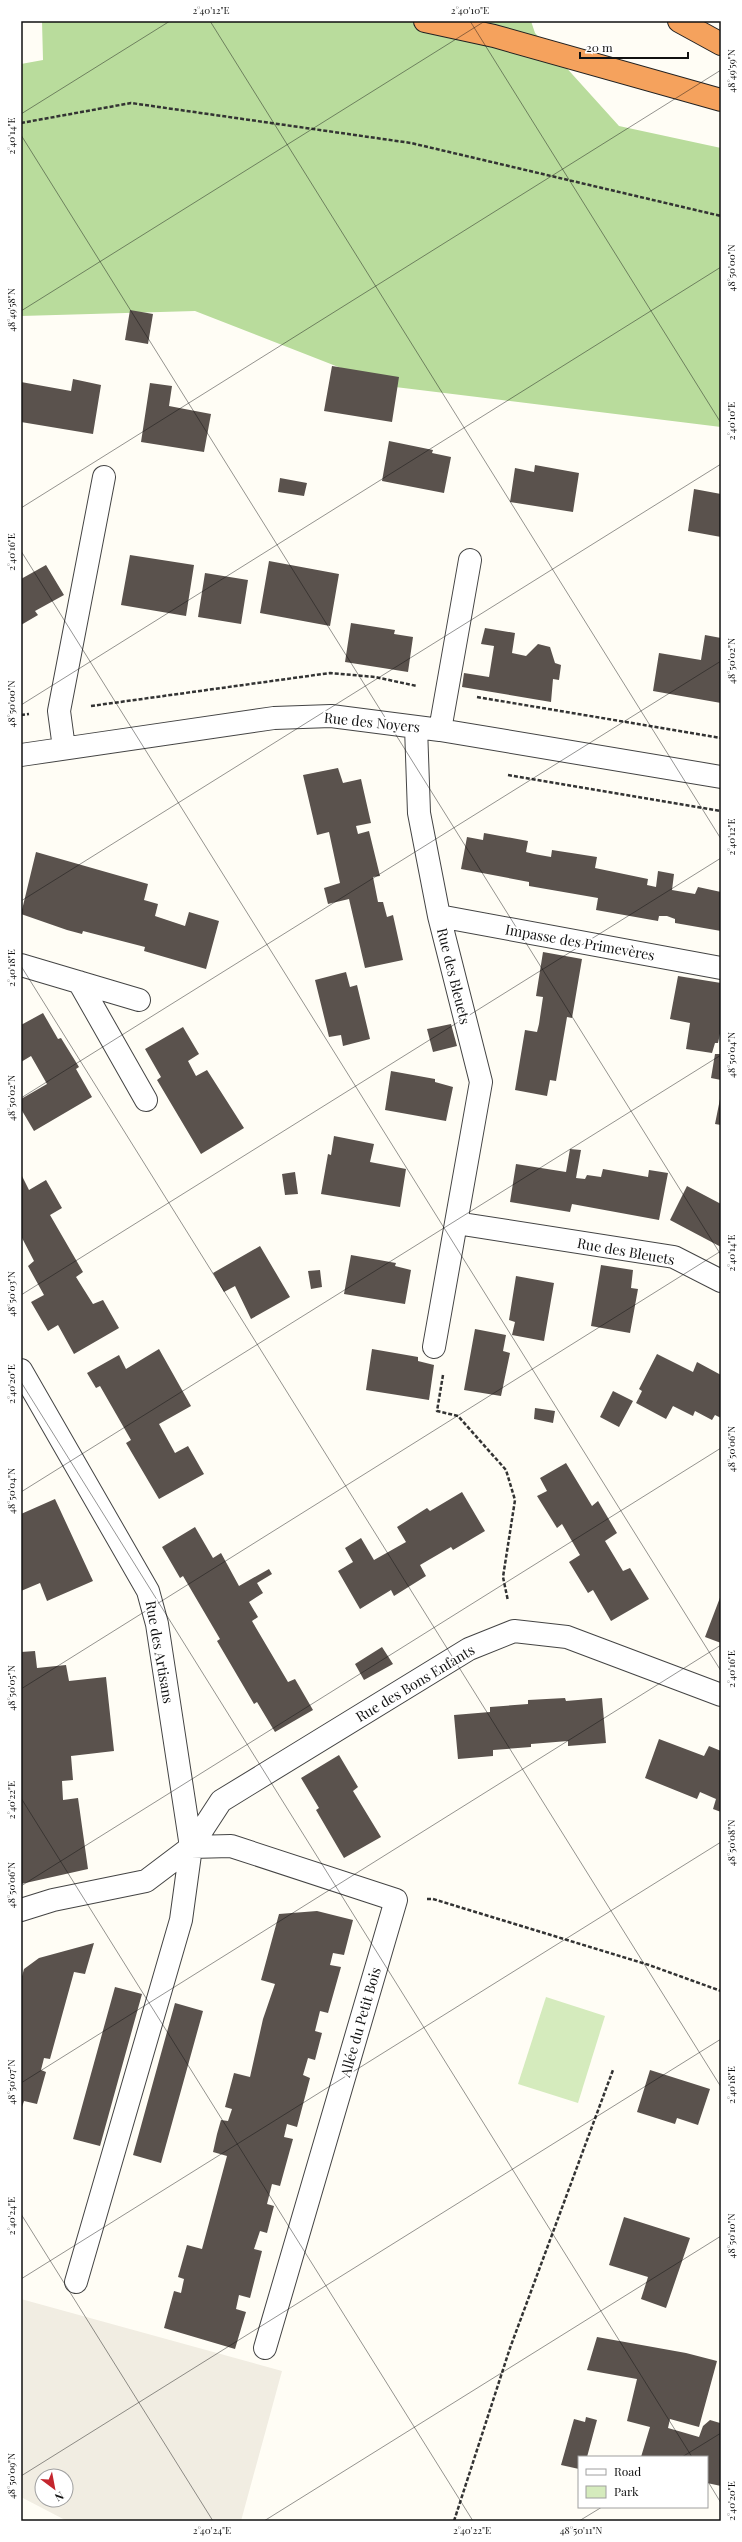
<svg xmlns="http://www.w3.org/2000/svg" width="742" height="2542" font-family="'Playfair Display',serif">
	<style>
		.green { fill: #d5ebbd }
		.forest { fill: #b9dc9c }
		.plaza { fill: #f1ede2; fill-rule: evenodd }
		.building { fill: #5a524d }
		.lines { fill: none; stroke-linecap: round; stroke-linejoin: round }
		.minor-casing { stroke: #444; stroke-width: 24 }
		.highway-casing { stroke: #222; stroke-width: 24 }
		.path { stroke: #333; stroke-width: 2.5; stroke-dasharray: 4 2; stroke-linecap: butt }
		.minor { stroke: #fff; stroke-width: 22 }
		.highway { stroke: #f5a25d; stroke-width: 22 }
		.ticks { fill: none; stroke: #111; stroke-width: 1; stroke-opacity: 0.45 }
		.labels { text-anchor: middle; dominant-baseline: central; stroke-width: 4; stroke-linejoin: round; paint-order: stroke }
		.street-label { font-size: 14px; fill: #111; stroke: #fff }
		.neatline { fill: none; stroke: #111; stroke-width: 1.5 }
		.ticks-label { font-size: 10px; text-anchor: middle; fill: #111 }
	</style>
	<rect width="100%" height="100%" fill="#fffdf5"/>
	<path class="green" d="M546 1997 605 2016 578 2103 518 2084Z"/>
	<path class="forest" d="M42 21H531L535 33 619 126 721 148V427L387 386 195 311 21 316V64L43 60Z"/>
	<path class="plaza" d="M21 2299 282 2371 241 2521H67L21 2497ZM42 2476H66V2500H42Z"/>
	<path class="building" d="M130 310 153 314 148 344 125 340Z
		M332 366 399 377 392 422 324 411Z
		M73 379 101 385 93 434 21 422V382L71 391Z
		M150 383 172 386 169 406 211 414 204 452 141 442Z
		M389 441 433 450 432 453 451 457 444 493 382 481Z
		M535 465 579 473 573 512 510 502 515 468 534 472Z
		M280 478 307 483 304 496 278 492Z
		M694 489 721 494V537L688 531Z
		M130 555 194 565 186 616 121 605Z
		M269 561 339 574 330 626 260 613Z
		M46 565 64 595 35 611 38 615 21 625V579Z
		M205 573 248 580 241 624 198 617Z
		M351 623 395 630 394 634 413 637 408 672 345 662Z
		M485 628 515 633 512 653 526 656 538 644 550 647 555 663 561 665 559 680 553 679 551 702 462 687 464 673 489 677 494 646 481 644Z
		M705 635 721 638V703L653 691 659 653 701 660Z
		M338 768 343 783 361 779 371 823 356 826 358 834 369 831 380 876 373 877 378 902H383L387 917 393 915 403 960 365 968 349 899 328 904 324 888 340 883 329 832 317 835 303 775Z
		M484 833 528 841 526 852 534 854 551 857 552 850 597 857 595 868 648 879 647 885 656 887 658 871 674 874 672 890 695 894 698 887 721 892V931L675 923V919L667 916H659L658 921 596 910 598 898 529 886V882L461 869 467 837 483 840Z
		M36 852 148 884 144 900 158 904 155 916 185 926 189 912 219 921 206 969 144 951 145 947 83 931 82 934 67 930 21 914Z
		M543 952 582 959 572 1018 567 1017 556 1081 550 1080 547 1096 515 1090 525 1030 537 1032 539 1024 543 997 536 996Z
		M346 972 350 987 357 985 370 1039 343 1046 341 1035 329 1037 315 980Z
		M678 976 721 983V1029L718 1043H715L712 1053 686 1049 690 1023 670 1019Z
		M43 1013 58 1039 61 1038 79 1067 76 1069 92 1097 34 1131 21 1109V1099L47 1084 31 1056 21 1062V1025Z
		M451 1024 457 1046 433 1052 427 1029Z
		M183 1027 199 1054 188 1061 196 1076 207 1070 244 1128 201 1154 157 1080 161 1077 145 1049Z
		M715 1054H721V1080L711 1078Z
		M391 1071 435 1079V1082L453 1087 446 1121 385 1110Z
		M720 1099H721V1125L715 1124Z
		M334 1136 374 1144 370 1162 406 1169 400 1207 321 1194 328 1154 331 1155Z
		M570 1149 581 1150 576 1178 585 1179 587 1175 601 1177 603 1169 648 1177 649 1170 668 1173 659 1220 572 1204 570 1212 510 1202 516 1164 566 1172Z
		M295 1172 298 1194 285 1195 282 1174Z
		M21 1174 29 1190 46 1180 62 1208 50 1215 83 1272 76 1277 93 1304 103 1300 119 1328 74 1354 58 1325 48 1331 31 1302 44 1295 28 1266 34 1261 21 1236Z
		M687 1186 721 1204V1247L670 1220Z
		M260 1246 290 1297 251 1319 235 1286 224 1292 213 1273Z
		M351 1255 396 1263 395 1266 411 1270 405 1304 344 1294Z
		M601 1265 633 1270 631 1288 638 1289 630 1333 591 1326Z
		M320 1270 322 1287 311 1289 308 1271Z
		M516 1276 554 1283 544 1341 512 1335 515 1322 509 1320Z
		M475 1329 506 1335 503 1351 510 1353 501 1396 464 1390Z
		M159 1349 191 1406 159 1424 175 1453 188 1446 204 1474 159 1499 126 1443 131 1440 100 1386 96 1388 87 1373 119 1355 126 1369Z
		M372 1349 418 1357V1361L434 1365 429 1400 366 1390Z
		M657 1354 693 1372 697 1362 721 1375V1418L715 1415 712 1420 695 1411 693 1416 673 1406 666 1419 636 1403 642 1391 639 1389Z
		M613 1391 633 1401 619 1427 600 1417Z
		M535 1408 555 1411 553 1423 534 1419Z
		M566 1463 592 1506 598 1501 617 1533 605 1541 623 1571 630 1568 649 1599 611 1621 593 1590 588 1593 569 1562 580 1555 562 1524 557 1528 537 1496 547 1491 540 1478Z
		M462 1492 485 1531 453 1550 451 1547 420 1565 426 1576 394 1596 391 1590 360 1609 338 1571 353 1562 345 1548 361 1538 374 1560 406 1542 397 1527 427 1508 430 1511Z
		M55 1499 93 1581 47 1601 40 1583 21 1591V1514Z
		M195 1527 213 1558 221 1553 239 1586 269 1569 272 1574 257 1583 263 1593 249 1602 258 1617 252 1621 288 1682 295 1679 313 1710 275 1732 257 1702 254 1704 217 1641 220 1639 183 1576 180 1578 162 1547Z
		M721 1595V1643L705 1637Z
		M382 1647 393 1664 364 1680 355 1664Z
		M35 1651 37 1668 66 1665 69 1681 106 1677 114 1751 71 1756 73 1780 62 1781 63 1800 78 1798 88 1869 21 1884V1652Z
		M565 1698 566 1701 602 1698 606 1743 568 1746V1741L531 1744V1747L493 1750V1756L458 1759 454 1715 490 1712V1707L528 1704V1700Z
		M659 1739 704 1756 709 1746 721 1751V1812L713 1809 716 1799 700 1792 697 1799 645 1778Z
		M339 1755 358 1787 353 1791 381 1837 344 1858 316 1810 319 1808 301 1778Z
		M317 1911 353 1920 344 1955 333 1953 330 1965 341 1967 328 2013 320 2011 315 2031 322 2033 315 2060 308 2058 303 2075 310 2078 297 2127 287 2124 284 2137 293 2139 280 2186 272 2184 267 2204 274 2206 267 2233 260 2231 254 2249 262 2251 250 2298 239 2295 236 2309 246 2312 235 2349 164 2328 174 2291 181 2293 184 2279 178 2277 187 2245 202 2249 227 2156 213 2152 217 2134 221 2120 228 2121 232 2109 225 2107 234 2073 250 2077 263 2019 275 1984 261 1980 279 1914Z
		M94 1943 85 1974 74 1972 50 2059 44 2058 41 2070 46 2072 37 2104 24 2101 21 2110V1980L24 1969 39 1958Z
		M115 1987 142 1994 100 2146 73 2139Z
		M175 2003 203 2011 161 2163 133 2155Z
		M650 2070 710 2089 698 2125 677 2118 675 2124 637 2112Z
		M624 2217 690 2238 666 2308 641 2299 648 2277 609 2265Z
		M597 2337 686 2353 717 2361 699 2427 670 2419 668 2428 699 2437 703 2426 710 2420 720 2423 721 2486 707 2483V2457H641L650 2427 627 2421 637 2379 587 2370Z
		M586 2417 597 2420 587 2457H579V2469L561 2465 574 2419 585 2422Z"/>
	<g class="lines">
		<defs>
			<path id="minor" d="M416 727 419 813 439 916 481 1082 434 1347
				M440 730 470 560
				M64 748 59 711 104 477
				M21 755 274 718 331 716 440 730 721 777
				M439 916 721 968
				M21 965 139 1000
				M79 982 146 1100
				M456 1223 674 1257 721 1281
				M21 1370 148 1591 157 1624 191 1847 181 1920 76 2282
				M191 1847 231 1846 396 1900 265 2348
				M21 1910 53 1900 146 1881 191 1847 221 1801 469 1649 514 1631 567 1637 721 1695"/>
			<path id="highway" d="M425 21 494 36 721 100
				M679 21 721 44"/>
		</defs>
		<use href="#minor" class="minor-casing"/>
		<use href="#highway" class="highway-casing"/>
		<path class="path" d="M21 123 131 103 411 143 721 216
			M477 697 721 738
			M91 706 330 673 375 677 417 686
			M21 715 29 714
			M508 775 721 811
			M443 1375 437 1411 458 1416 506 1470 515 1500 503 1577 508 1601
			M427 1899H433L649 1965 721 1991
			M454 2521 510 2348 613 2070"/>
		<use href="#minor" class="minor"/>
		<use href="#highway" class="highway"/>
	</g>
	<path class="ticks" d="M210 21 721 839M470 21 721 423M21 114 170 21M21 135 721 1255M21 311 485 21M21 508 721 70M21 551 721 1671M21 705 721 267M21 901 721 464M21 966 721 2087M21 1098 721 661M21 1295 721 858M21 1382 692 2457M21 1492 721 1055M21 1689 721 1251M21 1798 473 2521M21 1886 721 1448M21 2083 721 1645M21 2214 213 2521M21 2279 721 1842M682 2457 721 2433M21 2476 721 2039M707 2480 721 2503M264 2521 721 2236M579 2521 602 2507"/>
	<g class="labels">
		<g class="street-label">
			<text transform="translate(372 722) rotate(6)">Rue des Noyers</text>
			<text transform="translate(580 942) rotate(10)">Impasse des Primevères</text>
			<text transform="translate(454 976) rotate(76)">Rue des Bleuets</text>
			<text transform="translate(626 1251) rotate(10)">Rue des Bleuets</text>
			<text transform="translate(160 1652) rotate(80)">Rue des Artisans</text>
			<text transform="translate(415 1683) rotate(-31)">Rue des Bons Enfants</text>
			<text transform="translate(360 2022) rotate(-74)">Allée du Petit Bois</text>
		</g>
	</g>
	<rect width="742" height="2542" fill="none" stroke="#ffffff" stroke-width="44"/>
	<rect x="578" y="2456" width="130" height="52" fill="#ffffff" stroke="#a0a0a0"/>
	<rect x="586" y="2469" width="20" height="6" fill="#ffffff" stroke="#a0a0a0"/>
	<text x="614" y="2476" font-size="12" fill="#111111">Road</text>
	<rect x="586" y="2486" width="20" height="12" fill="#d5ebbd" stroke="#a0a0a0"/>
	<text x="614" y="2496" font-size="12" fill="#111111">Park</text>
	<g transform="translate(54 2488) rotate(148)"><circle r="19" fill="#ffffff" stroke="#a0a0a0"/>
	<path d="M0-3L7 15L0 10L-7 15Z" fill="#c4262e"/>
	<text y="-6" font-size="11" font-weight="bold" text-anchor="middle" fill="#111111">N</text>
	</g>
	<path d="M580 52v6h108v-6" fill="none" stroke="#111111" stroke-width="2"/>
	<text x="586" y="52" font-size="12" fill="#111111" stroke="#ffffff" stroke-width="3" paint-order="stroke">20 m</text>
	<rect x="22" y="22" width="698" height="2498" class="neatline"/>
	<g class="ticks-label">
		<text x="211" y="14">2°40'12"E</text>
		<text x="470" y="14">2°40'10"E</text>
		<text transform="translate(731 71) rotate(-90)" y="4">48°49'59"N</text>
		<text transform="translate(11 136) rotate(-90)" y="4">2°40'14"E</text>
		<text transform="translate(731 268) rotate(-90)" y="4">48°50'00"N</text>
		<text transform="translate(11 310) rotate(-90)" y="4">48°49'58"N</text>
		<text transform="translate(731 421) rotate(-90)" y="4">2°40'10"E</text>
		<text transform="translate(11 552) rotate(-90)" y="4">2°40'16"E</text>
		<text transform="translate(731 661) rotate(-90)" y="4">48°50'02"N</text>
		<text transform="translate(11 704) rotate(-90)" y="4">48°50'00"N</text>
		<text transform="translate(731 837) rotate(-90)" y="4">2°40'12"E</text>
		<text transform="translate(11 968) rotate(-90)" y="4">2°40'18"E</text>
		<text transform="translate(731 1055) rotate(-90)" y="4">48°50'04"N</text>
		<text transform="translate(11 1098) rotate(-90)" y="4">48°50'02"N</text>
		<text transform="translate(731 1253) rotate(-90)" y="4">2°40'14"E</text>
		<text transform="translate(11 1294) rotate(-90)" y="4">48°50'03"N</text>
		<text transform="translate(11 1384) rotate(-90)" y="4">2°40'20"E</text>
		<text transform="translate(731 1449) rotate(-90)" y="4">48°50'06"N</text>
		<text transform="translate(11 1491) rotate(-90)" y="4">48°50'04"N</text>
		<text transform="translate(731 1669) rotate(-90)" y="4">2°40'16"E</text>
		<text transform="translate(11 1688) rotate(-90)" y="4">48°50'05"N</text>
		<text transform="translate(11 1800) rotate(-90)" y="4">2°40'22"E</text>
		<text transform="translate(731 1843) rotate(-90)" y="4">48°50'08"N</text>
		<text transform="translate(11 1885) rotate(-90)" y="4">48°50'06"N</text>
		<text transform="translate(11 2082) rotate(-90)" y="4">48°50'07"N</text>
		<text transform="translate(731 2085) rotate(-90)" y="4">2°40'18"E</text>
		<text transform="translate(11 2216) rotate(-90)" y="4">2°40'24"E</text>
		<text transform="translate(731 2236) rotate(-90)" y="4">48°50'10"N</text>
		<text transform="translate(11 2476) rotate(-90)" y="4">48°50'09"N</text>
		<text transform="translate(731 2501) rotate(-90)" y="4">2°40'20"E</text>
		<text x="212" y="2534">2°40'24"E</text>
		<text x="472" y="2534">2°40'22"E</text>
		<text x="581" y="2534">48°50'11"N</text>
	</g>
</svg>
